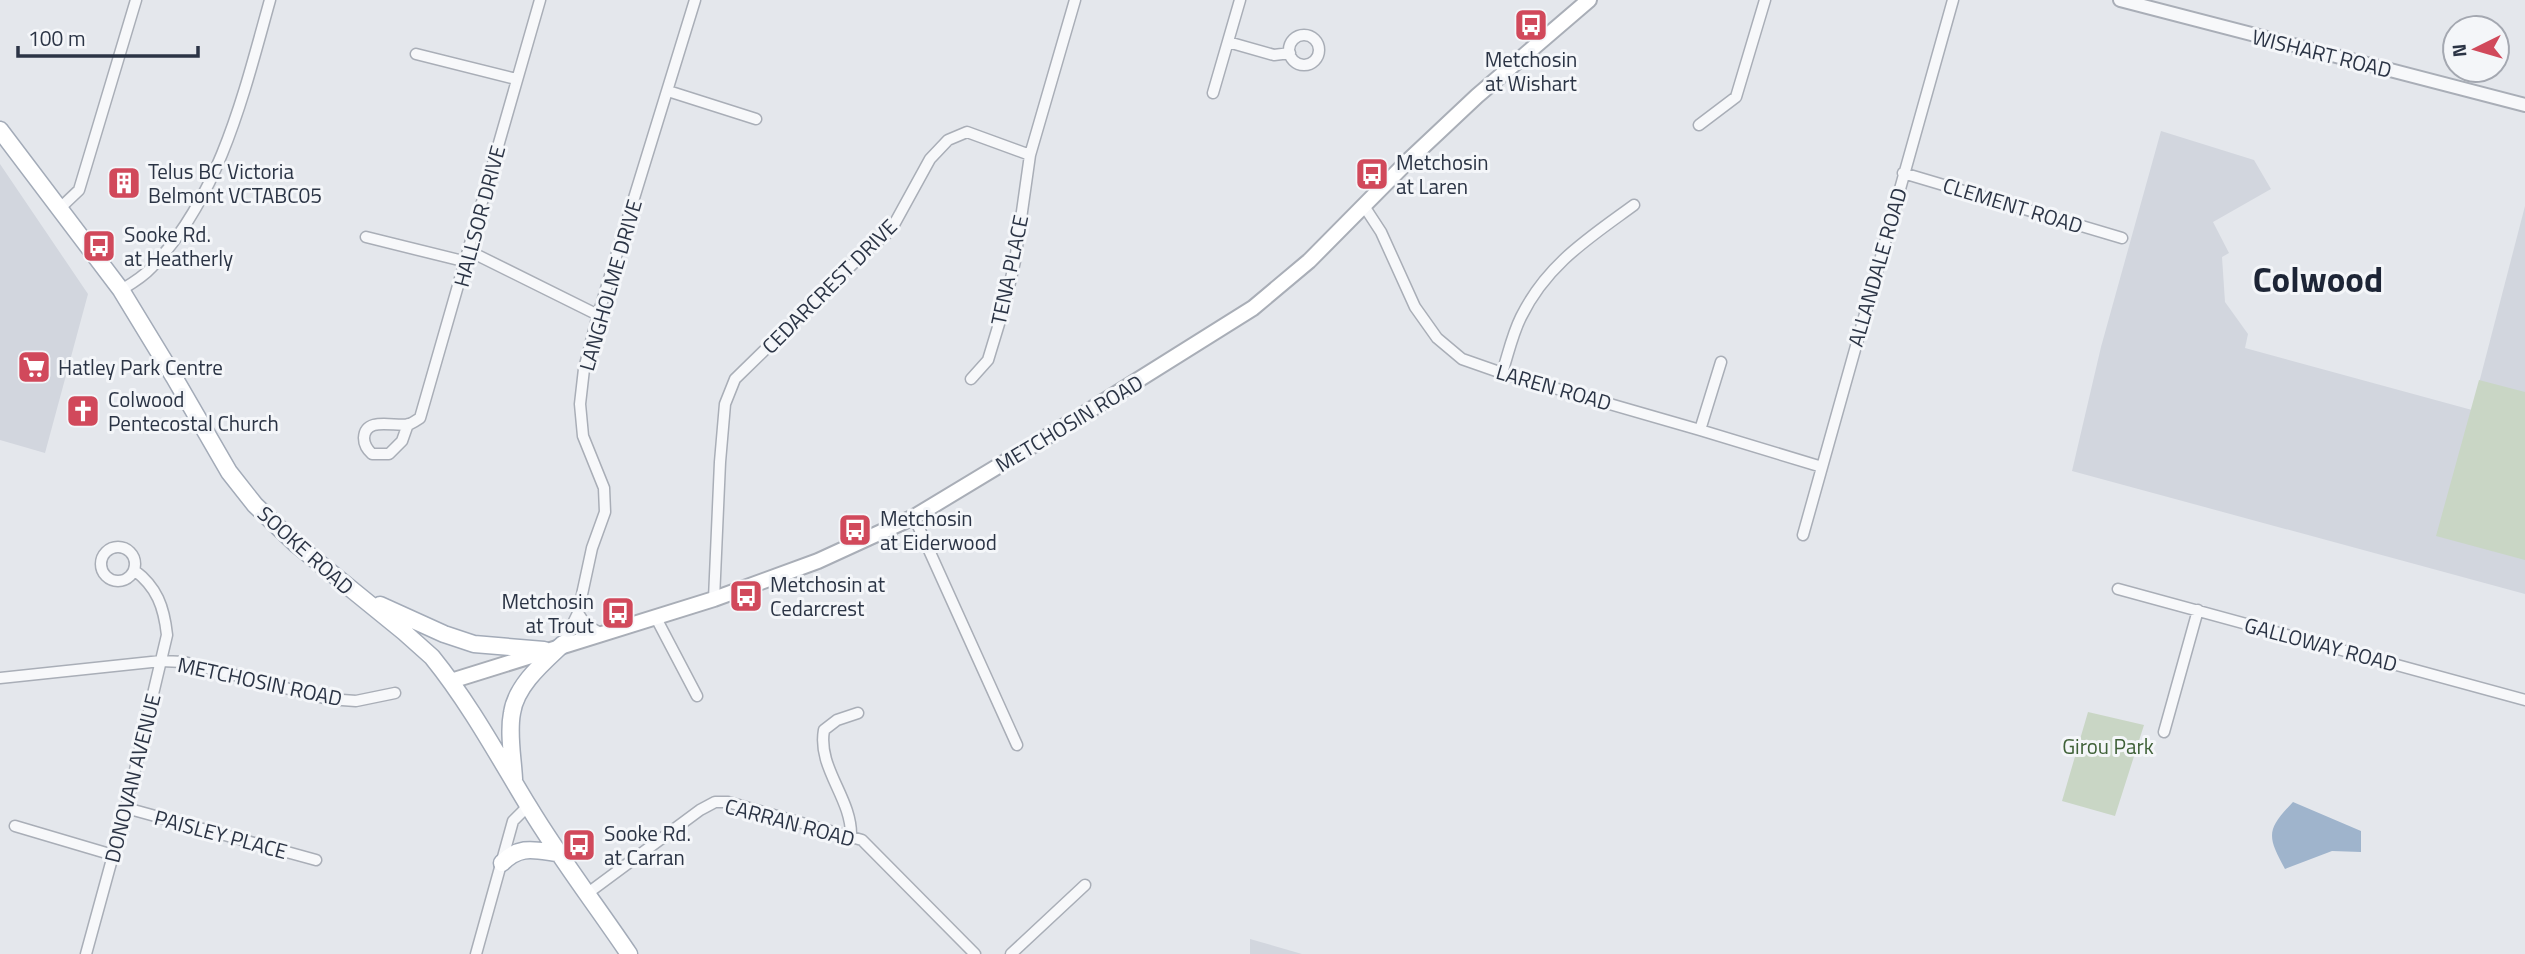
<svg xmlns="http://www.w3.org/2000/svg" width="2525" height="954" font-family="'Titillium Web',sans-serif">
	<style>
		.built { fill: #d2d6de }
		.green { fill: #c9d6c5 }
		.water { fill: #9fb4cc }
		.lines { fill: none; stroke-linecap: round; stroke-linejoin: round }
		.minor-casing { stroke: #a9aeb7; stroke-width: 13 }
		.tertiary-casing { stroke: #a9aeb7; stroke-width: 16 }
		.secondary-casing { stroke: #a9aeb7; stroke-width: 18 }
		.primary-casing { stroke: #a3abb8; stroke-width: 19 }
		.minor { stroke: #f7f8fa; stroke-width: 10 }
		.tertiary { stroke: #f7f8fa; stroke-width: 12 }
		.secondary { stroke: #fff; stroke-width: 14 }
		.primary { stroke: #fff; stroke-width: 16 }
		.labels { text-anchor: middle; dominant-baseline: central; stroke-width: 6; stroke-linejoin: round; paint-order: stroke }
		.street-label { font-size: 21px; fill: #2b3445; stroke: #f4f6f9 }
		.poi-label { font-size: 21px; fill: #2b3445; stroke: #f4f6f9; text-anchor: start }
		.park-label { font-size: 21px; fill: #3f6138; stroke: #f4f6f9 }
		.town-label { font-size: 35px; font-weight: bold; fill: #1d2536; stroke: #f4f6f9 }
	</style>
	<rect width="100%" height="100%" fill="#e4e7ec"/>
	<path class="built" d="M2161 131 2254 160 2271 189 2213 222 2229 253 2222 257 2225 302 2248 334 2245 348 2472 410 2525 206V594L2072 471 2101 347Z
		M0 164 88 294 45 453 0 440Z
		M1250 939 1302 954H1250Z"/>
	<path class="green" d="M2479 380 2525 392V560L2436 536Z
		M2088 712 2144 725 2115 816 2062 801Z"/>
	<path class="water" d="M2293 802 2361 831V852L2332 851 2285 869C2267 836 2266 830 2293 802Z"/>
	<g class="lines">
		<defs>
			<path id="minor" d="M1289 50a15 15 0 1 1 30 0a15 15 0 1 1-30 0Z
				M1228 42 1274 55 1290 53
				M416 54 516 79
				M668 91 756 119
				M1213 93 1240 0
				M1699 125 1736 97 1765 0
				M1903 173 2122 238
				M1364 206 1381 232 1415 307 1437 338 1462 359 1502 373 1700 430 1822 467
				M59 209 79 190 136 0
				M366 237 467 262
				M469 251 598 315
				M121 290C131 284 143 277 151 268 220 197 244 93 270 0
				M1502 373C1508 355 1512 335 1521 317 1547 264 1589 238 1634 205
				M971 379 988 360 1005 304 1015 261 1030 155 1075 0
				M408 424 402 441 389 454H372C367 449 364 445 364 438 365 415 397 428 410 424 414 422 417 420 420 418L540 0
				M1700 430 1721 362
				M914 517 1017 745
				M1803 535 1953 0
				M101 564a17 17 0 1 1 34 0a17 17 0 1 1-34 0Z
				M2118 589 2525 700
				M714 599 720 462 725 404 735 379 861 256 891 230 930 159 948 140 967 132 1030 155
				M578 613 585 624 600 633
				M655 616 697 696
				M563 644 578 613 592 548 605 512 604 488 583 436 580 404 584 369 598 315 695 0
				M0 678 161 661 184 662 328 699 356 701 395 693
				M2164 732 2198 610
				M126 808 316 860
				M15 826 113 855
				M851 836C852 798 817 768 824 730L837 720 858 713
				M588 893 700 810 715 802H728L862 840 975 954
				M86 954 126 808 167 635C164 607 157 587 134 570
				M476 954 513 821 528 806
				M1011 954 1085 885"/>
			<path id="tertiary" d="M2120 0 2525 105"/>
			<path id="secondary" d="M451 681 714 599 818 561 914 517 1063 427 1253 308 1309 261 1410 159 1477 96 1589 0"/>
			<path id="primary" d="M0 130 121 290 174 377 229 472 255 505 297 545 404 632 432 657C470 704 498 756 529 807 559 857 596 905 629 954
				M380 605 444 634 474 644 544 650
				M514 779C513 758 508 734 512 713 516 685 544 662 563 644
				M502 863C520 845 534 850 557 853"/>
		</defs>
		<use href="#minor" class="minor-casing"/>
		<use href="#tertiary" class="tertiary-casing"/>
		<use href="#secondary" class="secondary-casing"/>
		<use href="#primary" class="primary-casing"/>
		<use href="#minor" class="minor"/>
		<use href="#tertiary" class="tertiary"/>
		<use href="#secondary" class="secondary"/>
		<use href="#primary" class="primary"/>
	</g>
	<defs>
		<symbol id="bus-square" viewBox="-11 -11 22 22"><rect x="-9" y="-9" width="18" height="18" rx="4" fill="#d1495b" stroke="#f4f6f9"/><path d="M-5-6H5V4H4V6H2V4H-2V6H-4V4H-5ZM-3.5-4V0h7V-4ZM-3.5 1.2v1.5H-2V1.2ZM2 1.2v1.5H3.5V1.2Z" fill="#fff"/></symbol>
		<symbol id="building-square" viewBox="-11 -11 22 22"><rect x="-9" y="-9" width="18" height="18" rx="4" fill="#d1495b" stroke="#f4f6f9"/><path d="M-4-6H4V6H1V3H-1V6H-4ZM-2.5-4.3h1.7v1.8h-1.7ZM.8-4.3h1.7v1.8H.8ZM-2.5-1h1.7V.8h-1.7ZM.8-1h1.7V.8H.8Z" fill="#fff"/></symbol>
		<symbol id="supermarket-square" viewBox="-11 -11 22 22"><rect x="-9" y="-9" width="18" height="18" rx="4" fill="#d1495b" stroke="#f4f6f9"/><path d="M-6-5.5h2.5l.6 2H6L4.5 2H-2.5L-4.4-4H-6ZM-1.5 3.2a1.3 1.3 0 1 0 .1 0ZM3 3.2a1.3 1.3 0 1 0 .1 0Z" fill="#fff"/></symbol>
		<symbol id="church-square" viewBox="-11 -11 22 22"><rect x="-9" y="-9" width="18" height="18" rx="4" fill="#d1495b" stroke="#f4f6f9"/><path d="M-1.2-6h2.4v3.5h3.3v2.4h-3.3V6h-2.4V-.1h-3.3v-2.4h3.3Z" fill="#fff"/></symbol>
	</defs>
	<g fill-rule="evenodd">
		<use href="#bus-square" x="1512" y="6" width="38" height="38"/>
		<use href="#bus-square" x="1353" y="155" width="38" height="38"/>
		<use href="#building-square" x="105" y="164" width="38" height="38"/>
		<use href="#bus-square" x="80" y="227" width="38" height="38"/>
		<use href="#supermarket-square" x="15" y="348" width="38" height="38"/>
		<use href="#church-square" x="64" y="392" width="38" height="38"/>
		<use href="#bus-square" x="836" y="511" width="38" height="38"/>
		<use href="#bus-square" x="727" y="577" width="38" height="38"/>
		<use href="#bus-square" x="599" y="594" width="38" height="38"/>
		<use href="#bus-square" x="560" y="826" width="38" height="38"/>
	</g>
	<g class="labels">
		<g class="street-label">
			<text transform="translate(2322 53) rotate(14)">WISHART ROAD</text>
			<text transform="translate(2013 205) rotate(17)">CLEMENT ROAD</text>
			<text transform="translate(479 216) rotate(-75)">HALLSOR DRIVE</text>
			<text transform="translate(1877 267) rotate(-74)">ALLANDALE ROAD</text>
			<text transform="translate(1009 270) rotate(-78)">TENA PLACE</text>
			<text transform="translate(610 285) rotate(-74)">LANGHOLME DRIVE</text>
			<text transform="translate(829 286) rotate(-45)">CEDARCREST DRIVE</text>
			<text transform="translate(1554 387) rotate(16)">LAREN ROAD</text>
			<text transform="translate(1069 423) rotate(-31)">METCHOSIN ROAD</text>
			<text transform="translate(306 550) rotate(42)">SOOKE ROAD</text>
			<text transform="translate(2321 644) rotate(15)">GALLOWAY ROAD</text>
			<text transform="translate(260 681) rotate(12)">METCHOSIN ROAD</text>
			<text transform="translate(132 778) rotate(-76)">DONOVAN AVENUE</text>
			<text transform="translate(790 822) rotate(15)">CARRAN ROAD</text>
			<text transform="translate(221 834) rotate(15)">PAISLEY PLACE</text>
		</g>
		<g class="poi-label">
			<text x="1531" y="59" text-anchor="middle">Metchosin<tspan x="1531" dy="24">at Wishart</tspan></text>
			<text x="1396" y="162">Metchosin<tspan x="1396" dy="24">at Laren</tspan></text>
			<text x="148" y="171">Telus BC Victoria<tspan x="148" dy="24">Belmont VCTABC05</tspan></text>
			<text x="124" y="234">Sooke Rd.<tspan x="124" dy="24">at Heatherly</tspan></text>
			<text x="58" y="367">Hatley Park Centre</text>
			<text x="108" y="399">Colwood<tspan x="108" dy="24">Pentecostal Church</tspan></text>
			<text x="880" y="518">Metchosin<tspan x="880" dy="24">at Eiderwood</tspan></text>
			<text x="770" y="584">Metchosin at<tspan x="770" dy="24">Cedarcrest</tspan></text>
			<text x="594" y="601" text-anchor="end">Metchosin<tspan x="594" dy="24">at Trout</tspan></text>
			<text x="604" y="833">Sooke Rd.<tspan x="604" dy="24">at Carran</tspan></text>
		</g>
		<g class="park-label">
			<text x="2108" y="746">Girou Park</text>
		</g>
		<g class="town-label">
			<text x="2318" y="279">Colwood</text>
		</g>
	</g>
	<g transform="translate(2476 49) rotate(265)"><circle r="33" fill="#f4f6f9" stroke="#a4a8b1" stroke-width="2"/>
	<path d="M0-5L12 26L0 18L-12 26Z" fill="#d1495b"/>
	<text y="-10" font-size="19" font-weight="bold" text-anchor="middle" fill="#2b3445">N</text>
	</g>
	<path d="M18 46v10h180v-10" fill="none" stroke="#2b3445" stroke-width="3.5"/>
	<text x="28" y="46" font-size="21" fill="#2b3445" stroke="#f4f6f9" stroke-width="5" paint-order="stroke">100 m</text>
</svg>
